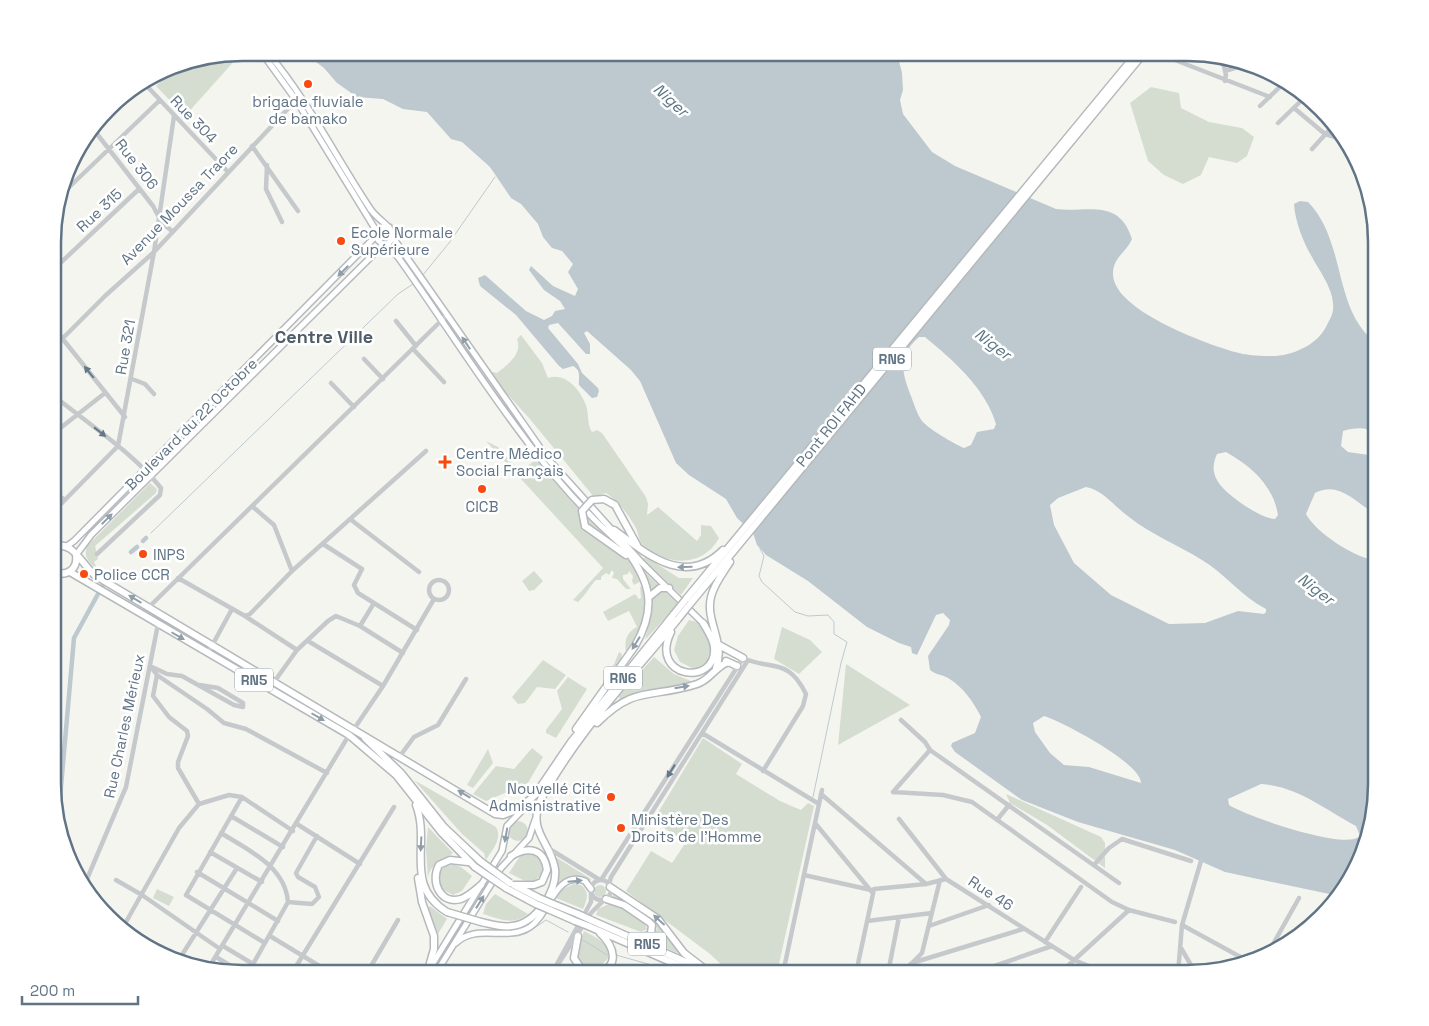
<svg xmlns="http://www.w3.org/2000/svg" width="1429" height="1026" font-family="'Space Grotesk',sans-serif">
	<style>
		.green { fill: #d5ddd1 }
		.water { fill: #bdc9cf; fill-rule: evenodd }
		.lines { fill: none; stroke-linecap: round; stroke-linejoin: round }
		.stream { stroke: #bdc9cf; stroke-width: 1 }
		.canal { stroke: #bdc9cf; stroke-width: 4.5 }
		.major-casing { stroke: #b6babe; stroke-width: 8 }
		.highway-casing { stroke: #b5b9bc; stroke-width: 9 }
		.minor { stroke: #c6c9cc; stroke-width: 4.5 }
		.major { stroke: #fff; stroke-width: 5 }
		.highway { stroke: #fff; stroke-width: 6 }
		.highway-bridge-casing { stroke: #b5b9bc; stroke-width: 9; stroke-linecap: butt }
		.highway-bridge { stroke: #fff; stroke-width: 6 }
		.oneway { fill: #909eaa }
		.oneway2 { fill: #657889 }
		.poi-dot { fill: #f64a0f; stroke: #fff; stroke-width: 2 }
		.labels { text-anchor: middle; dominant-baseline: central; stroke-width: 5; stroke-linejoin: round; paint-order: stroke }
		.shield { fill: #fff; stroke: #909eaa; stroke-width: 1 }
		.shield-label { font-size: 14px; font-weight: bold; fill: #607485 }
		.poi-label { font-size: 15px; fill: #607485; stroke: #fff; text-anchor: start }
		.street-label { font-size: 15px; fill: #607485; stroke: #fff }
		.water-label { font-size: 16px; font-style: italic; fill: #5b7783; stroke: #fff }
		.quarter-label { font-size: 18px; font-weight: bold; fill: #4f5d69; stroke: #fff }
		.rim { fill: none; stroke: #607485; stroke-width: 2.5 }
	</style>
	<rect width="100%" height="100%" fill="#f5f5f0"/>
	<path class="green" d="M231 55 236 59 185 116 156 86 176 66Z
		M1151 87 1179 93 1181 108 1209 122 1242 128 1254 137 1247 156 1237 163 1209 157 1201 175 1183 184 1164 175 1148 161 1130 103Z
		M521 335 542 363 548 378C566 372 580 390 586 405 589 414 587 425 592 432L597 430 602 433 646 497 648 504 647 515 658 507 697 541 701 535V525L711 526 719 538C703 568 666 566 643 545 639 541 638 533 636 528 628 514 619 502 606 493L594 497 529 418 490 375 492 372 497 373C507 365 523 354 517 339Z
		M486 441 498 447 520 472 539 457 629 561 641 581 634 585 632 581 633 576 629 571 628 574 623 575V579L631 589H626L617 579 612 578 614 573 612 570 609 575 606 573 601 577V580H596C589 587 586 595 578 602L573 600 603 568Z
		M150 483 157 489 156 493 95 546 98 559 94 562 98 570C89 563 83 557 87 546Z
		M646 557 679 578H693L681 595 642 559Z
		M534 571 543 581 534 590 529 591 522 581Z
		M645 572 678 604 645 640 652 612Z
		M643 586C653 609 640 631 630 651L626 652C624 640 627 632 637 627L629 611 608 621 603 612 635 594 639 599 641 598 640 587Z
		M689 620 697 622 712 642 708 661 696 670 680 662 674 650 678 636Z
		M782 627 810 640 822 652 799 674 774 659Z
		M619 652 622 654 621 661 603 684V680L614 664Z
		M654 657 674 674 691 681 690 684 636 694 620 701 619 696Z
		M543 660 566 675 555 689 537 687 525 703 518 704 512 697Z
		M846 664 910 705 838 745Z
		M568 677 587 689 556 738 546 733V730L562 709 557 691Z
		M703 738 742 764 736 774 780 801 801 810 808 803 814 806 777 973H730L710 954 626 891 651 851 672 863 686 842 653 821Z
		M532 748 543 757 528 783 486 801 473 794 496 766 514 769Z
		M488 749 493 763 473 788 467 785Z
		M414 780 496 827C503 839 492 850 486 860L484 853 462 834Z
		M1006 794 1101 837 1105 843V868L1047 825 1010 803Z
		M508 831a10 10 0 1 1 20 0a10 10 0 1 1-20 0Z
		M428 827 453 853C443 861 429 864 428 879L426 849Z
		M533 852 542 860C544 872 541 881 527 882L509 873 522 853Z
		M554 856 591 879 590 882C574 871 562 881 552 893Z
		M453 864 461 867 472 876 462 891 453 895 440 888 439 873 444 867Z
		M574 884 581 885C590 892 587 900 583 909L556 898 563 889Z
		M594 891a6 6 0 1 1 12 0a6 6 0 1 1-12 0Z
		M157 889 174 897 169 906 153 898Z
		M614 893 655 918 684 956 648 940 657 929 655 924 619 900 612 898Z
		M495 894 528 914C514 926 499 919 483 914L486 904Z
		M611 903 618 904 644 922 647 929 641 932 596 915 598 909Z
		M430 906 447 919 438 934 428 908Z
		M584 931C596 938 610 942 608 958L598 969 583 967 576 954Z"/>
	<path class="water" d="M304 53H897L902 73 903 90 900 100 903 114 932 152 955 166 1056 209C1086 213 1119 197 1132 239 1126 253 1113 257 1113 274 1113 310 1206 344 1235 352 1245 355 1258 356 1269 356 1290 357 1316 346 1326 327 1328 322 1333 315 1333 309 1335 291 1320 272 1312 257 1303 242 1295 221 1294 204L1300 201 1308 202C1347 242 1332 309 1376 343V434C1366 426 1355 428 1343 431L1341 446 1348 452 1376 456V515C1357 503 1339 480 1315 493L1306 514C1315 532 1356 559 1376 560V796L1366 845 1339 896 1225 872 1175 850 1078 822 1022 800 955 752 951 746 952 743 975 733 981 717C973 701 963 687 948 678 941 674 936 675 930 670L928 656 949 625 950 620 943 613 936 615 917 655 912 653 911 647 899 643 867 627 808 581 766 555 757 545 753 533 737 518 726 499 689 475 676 463 640 381 631 370 587 331 584 333 590 344V354H586L558 323 549 325 548 328 578 364 582 373 598 388 599 391 597 397 592 398 579 385C578 377 582 371 573 366L563 369 559 366 516 315 480 286 478 278 485 275 526 311 544 320 552 316 555 311 565 309 560 301 544 290 529 270 531 266 553 286 575 296 578 289 568 272 573 264 562 251 552 248 543 237 538 224 521 204 511 198 490 167 462 142 451 139 427 112 403 109 383 99 357 97 337 83 324 68ZM919 337H925C953 360 986 389 996 424L994 429 977 432 971 445 964 448C953 443 930 430 922 421 917 414 914 404 911 396 902 373 897 356 919 337ZM1226 452C1251 466 1273 485 1278 515L1275 519C1261 519 1223 493 1217 480 1212 471 1213 463 1217 454ZM1086 487C1103 490 1115 507 1129 517 1152 535 1178 545 1202 560 1224 573 1241 596 1266 609V612L1264 614 1238 611 1205 623 1169 624 1111 595 1074 563 1054 525 1050 505 1058 498ZM1044 716C1063 722 1141 763 1141 783L1089 767 1064 765 1050 753 1035 732 1033 723ZM1261 784C1297 786 1326 810 1356 826L1360 836C1346 851 1246 816 1229 805L1228 799Z"/>
	<g class="lines">
		<path class="stream" d="M1109 61 1118 53
			M422 276 449 243 495 177
			M151 533 398 294 413 284
			M760 549 764 556 759 576 762 582 795 612 808 616 828 615 834 622V634L847 642 841 663 813 797
			M478 936H518L527 933 546 920 568 932
			M583 940 607 955
			M616 955 680 973"/>
		<path class="canal" d="M143 541 146 538
			M131 552 137 547
			M58 821 74 638 110 572"/>
		<defs>
			<path id="major" d="M262 53 296 100 377 232
				M268 53C308 100 336 158 371 210 381 223 392 225 396 242L548 459 641 562 705 625
				M389 227H383L378 230V240L382 244H388L394 236
				M386 244 398 257C466 352 534 470 623 546
				M67 546 74 541 377 235
				M76 555 91 535 384 244
				M456 943C476 923 507 942 530 927 549 915 555 870 585 881L591 889
				M427 973 502 851 507 826 529 803
				M436 973 501 868 529 838 535 820"/>
			<path id="highway" d="M615 505 637 545
				M585 526 626 555
				M614 530C647 554 685 588 723 550
				M54 547C73 539 83 567 96 576L495 814 503 815 519 809 535 795 571 742 674 614
				M54 572C67 577 78 569 76 555
				M70 572 349 735 396 775 441 832 475 867
				M649 597 660 588H669
				M686 599 1137 53
				M690 604 1144 53
				M671 632C648 679 718 687 714 647 713 638 707 630 703 623
				M719 645 743 658
				M726 661 737 666
				M716 668C726 643 705 621 711 597 714 584 723 573 730 562
				M597 723C636 684 651 699 697 684 710 680 715 667 728 662
				M576 729 635 646C659 605 649 578 621 543
				M365 738 402 774 444 827 480 861
				M416 805C431 844 403 885 447 912
				M511 856C528 846 544 848 547 870L542 882 534 885H514
				M468 862 450 860 439 865C430 881 440 905 461 899 469 896 475 890 481 885
				M418 878 422 902 434 936V949L428 970
				M516 886 539 898
				M610 887 658 919 684 953 710 973
				M506 888 536 904
				M606 899 624 905 649 922 652 925 651 933 647 936 636 937
				M553 904 578 914
				M550 910 575 921
				M591 920 695 966
				M481 922C491 924 502 928 512 926 535 924 558 891 555 869 551 843 529 833 539 803 575 735 630 678 678 619
				M588 926 696 973
				M578 936 574 958 582 970 589 973
				M597 973C621 967 614 946 600 933"/>
		</defs>
		<use href="#major" class="major-casing"/>
		<use href="#highway" class="highway-casing"/>
		<path class="minor" d="M1157 53 1270 97
			M1222 58 1226 75 1225 81
			M1225 71 1247 64
			M144 83 228 172
			M147 85 158 74
			M1260 106 1285 82
			M1294 108 1325 134 1335 137 1346 145
			M1278 123 1306 96
			M94 130 153 206 162 223 172 231
			M252 146 298 211
			M1312 149 1332 127
			M267 165 266 189 282 222
			M61 195 159 101
			M54 269 139 189
			M396 321 416 346
			M54 328 125 417
			M54 347 105 296 154 252 298 98
			M413 349 444 382
			M364 359 383 379
			M132 379 145 384 154 394
			M331 383 354 407
			M54 396C90 425 132 452 161 488L160 495 97 554
			M54 433 105 393
			M118 446 154 252 174 116
			M54 493 65 500
			M252 506 274 525 292 571
			M54 511 118 446
			M350 519 419 572
			M323 544 362 569 354 585 358 593 417 630
			M178 578 245 616 297 650
			M429 590a10 10 0 1 1 20 0a10 10 0 1 1-20 0Z
			M149 607 447 315
			M245 616 250 614 292 571 426 451
			M360 626 374 603
			M308 641 383 686
			M208 653 232 609
			M152 667 167 674 182 676 234 705 243 707V703L218 688 200 685
			M157 675 207 709 224 723 246 729 327 773
			M269 689 297 650 328 621 336 616 360 626 403 653
			M901 720 925 742 930 750 1119 883
			M54 725 56 727
			M354 729 383 686 434 599
			M702 733 819 804
			M400 756 414 737 438 725 466 679
			M893 792 943 795 972 802 1112 902 1129 910 1175 922
			M893 792 930 750
			M821 794 926 884
			M242 797 186 895 265 943
			M199 804 229 795 242 797 293 831
			M231 816 283 847
			M899 819 946 879 1074 960 1106 973
			M997 820 1009 805
			M815 823 871 891
			M297 824 360 864
			M221 833C248 850 285 866 288 902L248 973
			M548 848 600 880
			M210 852 262 882
			M1094 865 1109 848 1122 839 1191 861
			M197 872 278 921
			M804 875 871 890
			M591 890a10 10 0 1 1 20 0a10 10 0 1 1-20 0Z
			M116 880 142 895 220 949
			M601 880 743 658C772 671 788 657 806 694L803 706 763 771
			M609 885 611 877 748 660
			M84 886 126 787 158 624
			M288 902 312 904 319 897 315 887 298 877 296 873 317 836
			M867 921 932 913
			M1182 925 1246 960
			M929 926 989 905
			M122 929 179 828 199 804 178 768V762L188 736 187 731 169 717 153 696 157 675 151 667
			M270 936 331 973
			M1045 942 1081 887
			M223 946 253 964
			M1181 948 1195 972
			M1267 955 1299 898
			M216 957 243 973
			M180 958 237 868
			M913 962 922 953 940 880
			M912 963 922 973
			M1005 963 1009 973
			M557 966 591 913 604 900
			M208 969 349 735
			M292 973 394 807
			M367 973 398 920
			M552 973 591 902V892
			M783 973 822 790
			M856 973 874 889 926 884 946 879
			M888 973 899 917
			M899 973 912 963 1023 929
			M974 973 1052 946
			M1060 973 1129 910
			M1178 973 1182 925 1201 861"/>
		<use href="#major" class="major"/>
		<use href="#highway" class="highway"/>
		<defs>
			<path id="highway-bridge" d="M585 526 582 511 592 500 604 499 615 505
				M674 614 686 599
				M678 619 690 604
				M480 861 510 883
				M475 867 506 888
				M539 898 553 904
				M536 904 550 910
				M447 912 481 922
				M578 914 591 920
				M575 921 588 926"/>
		</defs>
		<use href="#highway-bridge" class="highway-bridge-casing"/>
		<use href="#highway-bridge" class="highway-bridge"/>
	</g>
	<defs><path id="oneway-solid" d="M-6-.8H1V-3.2L6.5 0L1 3.2V.8H-6Z" transform="scale(1.25)"/></defs>
	<g class="oneway">
		<use href="#oneway-solid" transform="translate(343 271) rotate(135)"/>
		<use href="#oneway-solid" transform="translate(466 343) rotate(-124)"/>
		<use href="#oneway-solid" transform="translate(107 519) rotate(-45)"/>
		<use href="#oneway-solid" transform="translate(685 567) rotate(179)"/>
		<use href="#oneway-solid" transform="translate(135 599) rotate(-149)"/>
		<use href="#oneway-solid" transform="translate(178 636) rotate(30)"/>
		<use href="#oneway-solid" transform="translate(636 643) rotate(122)"/>
		<use href="#oneway-solid" transform="translate(682 687) rotate(-10)"/>
		<use href="#oneway-solid" transform="translate(318 717) rotate(30)"/>
		<use href="#oneway-solid" transform="translate(464 794) rotate(-149)"/>
		<use href="#oneway-solid" transform="translate(506 835) rotate(100)"/>
		<use href="#oneway-solid" transform="translate(421 844) rotate(93)"/>
		<use href="#oneway-solid" transform="translate(575 881) rotate(-5)"/>
		<use href="#oneway-solid" transform="translate(480 902) rotate(-58)"/>
		<use href="#oneway-solid" transform="translate(659 920) rotate(-138)"/>
	</g>
	<g class="oneway2">
		<use href="#oneway-solid" transform="translate(89 372) rotate(-129)"/>
		<use href="#oneway-solid" transform="translate(100 432) rotate(38)"/>
		<use href="#oneway-solid" transform="translate(671 771) rotate(122)"/>
	</g>
	<g class="poi-dot">
		<circle cx="308" cy="84" r="5"/>
		<circle cx="341" cy="241" r="5"/>
		<path d="M442.5 454.5h5v5h5v5h-5v5h-5v-5h-5v-5h5z"/>
		<circle cx="482" cy="489" r="5"/>
		<circle cx="143" cy="554" r="5"/>
		<circle cx="84" cy="574" r="5"/>
		<circle cx="611" cy="797" r="5"/>
		<circle cx="621" cy="828" r="5"/>
	</g>
	<g class="labels">
		<g class="shield">
			<rect x="873" y="347.5" width="38" height="23" rx="4"/>
			<rect x="604" y="666.5" width="38" height="23" rx="4"/>
			<rect x="235" y="668.5" width="38" height="23" rx="4"/>
			<rect x="628" y="932.5" width="38" height="23" rx="4"/>
		</g>
		<g class="shield-label">
			<text x="892" y="359">RN6</text>
			<text x="623" y="678">RN6</text>
			<text x="254" y="680">RN5</text>
			<text x="647" y="944">RN5</text>
		</g>
		<g class="poi-label">
			<text x="308" y="101" text-anchor="middle">brigade fluviale<tspan x="308" dy="17">de bamako</tspan></text>
			<text x="351" y="232">Ecole Normale<tspan x="351" dy="17">Supérieure</tspan></text>
			<text x="456" y="453">Centre Médico<tspan x="456" dy="17">Social Français</tspan></text>
			<text x="482" y="506" text-anchor="middle">CICB</text>
			<text x="153" y="554">INPS</text>
			<text x="94" y="574">Police CCR</text>
			<text x="601" y="788" text-anchor="end">Nouvellé Cité<tspan x="601" dy="17">Admisnistrative</tspan></text>
			<text x="631" y="819">Ministère Des<tspan x="631" dy="17">Droits de l'Homme</tspan></text>
		</g>
		<g class="street-label">
			<text transform="translate(194 119) rotate(46)">Rue 304</text>
			<text transform="translate(137 164) rotate(52)">Rue 306</text>
			<text transform="translate(179 204) rotate(-46)">Avenue Moussa Traore</text>
			<text transform="translate(99 210) rotate(-43)">Rue 315</text>
			<text transform="translate(125 347) rotate(-80)">Rue 321</text>
			<text transform="translate(191 424) rotate(-45)">Boulevard du 22 Octobre</text>
			<text transform="translate(831 425) rotate(-51)">Pont ROI FAHD</text>
			<text transform="translate(124 726) rotate(-78)">Rue Charles Mérieux</text>
			<text transform="translate(991 893) rotate(33)">Rue 46</text>
		</g>
		<g class="water-label">
			<text transform="translate(671 100) rotate(42)">Niger</text>
			<text transform="translate(993 344) rotate(37)">Niger</text>
			<text transform="translate(1316 589) rotate(37)">Niger</text>
		</g>
		<g class="quarter-label">
			<text x="324" y="336">Centre Ville</text>
		</g>
	</g>
	<path d="M0 0H1429V1026H0ZM242 61H1187A181 181 0 0 1 1368 242V784A181 181 0 0 1 1187 965H242A181 181 0 0 1 61 784V242A181 181 0 0 1 242 61Z" fill="#fff" fill-rule="evenodd"/>
	<path class="rim" d="M242 61H1187A181 181 0 0 1 1368 242V784A181 181 0 0 1 1187 965H242A181 181 0 0 1 61 784V242A181 181 0 0 1 242 61Z"/>
	<path d="M22 996v8h116v-8" fill="none" stroke="#607485" stroke-width="2.5"/>
	<text x="30" y="996" font-size="15" fill="#607485" stroke="#ffffff" stroke-width="4" paint-order="stroke">200 m</text>
</svg>
